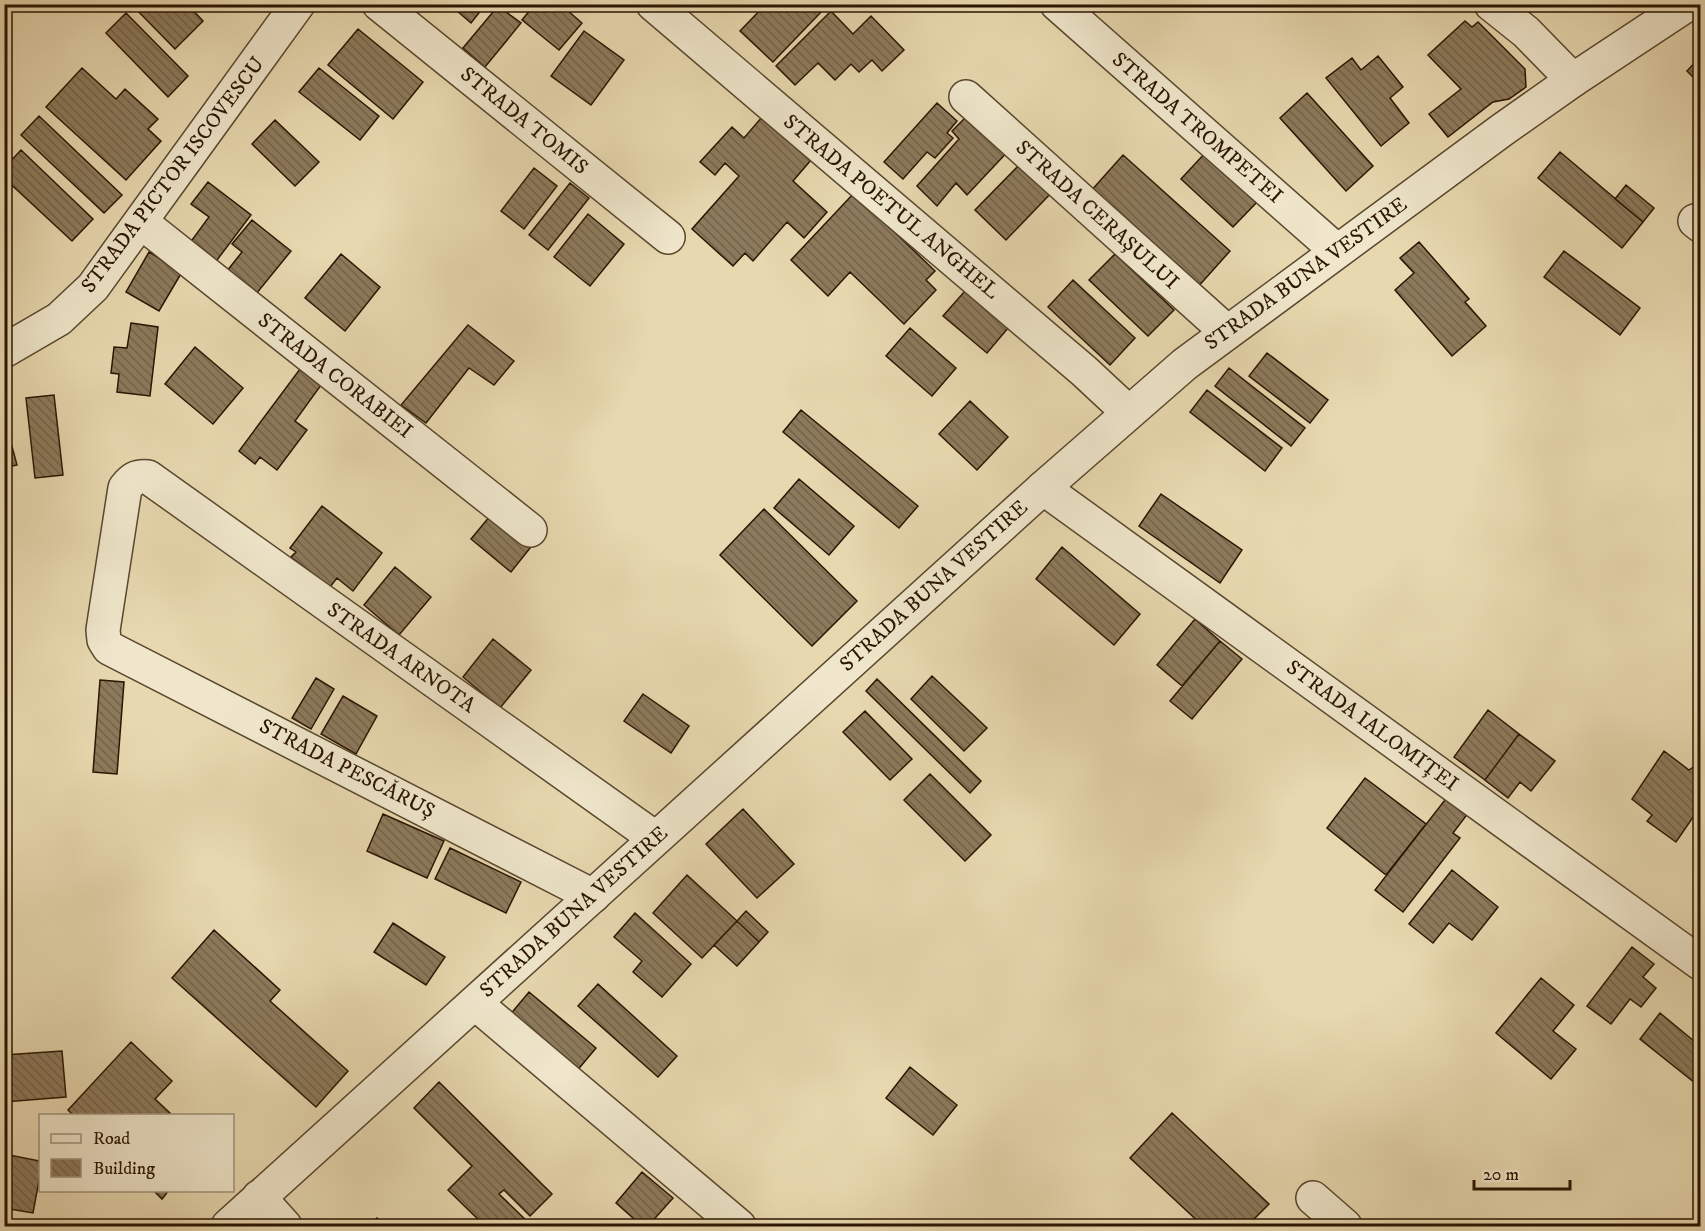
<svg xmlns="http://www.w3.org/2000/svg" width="1705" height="1231" font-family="'IM FELL DW Pica',serif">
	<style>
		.building { fill: url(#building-back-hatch); stroke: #2a1502; stroke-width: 1.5 }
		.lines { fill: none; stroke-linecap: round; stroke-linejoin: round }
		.minor-casing { stroke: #59462d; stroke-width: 36 }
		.tertiary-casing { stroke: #59462d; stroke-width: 36 }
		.minor { stroke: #efe6cb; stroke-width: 33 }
		.tertiary { stroke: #efe6cb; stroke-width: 33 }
		.labels { text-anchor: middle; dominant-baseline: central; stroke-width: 5; stroke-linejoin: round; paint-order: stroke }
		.street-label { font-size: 21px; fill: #2a1502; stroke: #efe6cb }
	</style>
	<defs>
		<pattern id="building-back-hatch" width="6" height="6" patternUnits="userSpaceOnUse" patternTransform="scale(1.5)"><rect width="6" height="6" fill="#8c7a5c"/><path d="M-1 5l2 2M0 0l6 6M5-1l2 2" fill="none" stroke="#73634a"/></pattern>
	</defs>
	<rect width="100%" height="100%" fill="#e7d8af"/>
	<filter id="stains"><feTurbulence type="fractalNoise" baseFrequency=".00333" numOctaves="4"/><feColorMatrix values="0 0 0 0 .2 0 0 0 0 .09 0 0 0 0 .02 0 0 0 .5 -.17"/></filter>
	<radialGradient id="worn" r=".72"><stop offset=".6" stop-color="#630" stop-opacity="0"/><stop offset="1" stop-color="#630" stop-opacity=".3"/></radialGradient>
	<path class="building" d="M131 4H187L203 21 175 49Z
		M449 4H486L471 23Z
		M535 4H560L582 23 559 50 522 20Z
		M766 4H817L823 10 773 62 740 31Z
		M498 6 521 23 485 67 463 48Z
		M831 11 853 34 871 16 904 50 882 71 872 60 859 72 851 64 835 80 818 63 795 85 776 66Z
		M126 13 188 76 168 97 106 33Z
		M1465 21 1472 27 1478 22 1525 69 1526 87 1509 99 1493 102 1448 137 1429 114 1461 89 1428 55Z
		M358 29 423 82 393 119 328 65Z
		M584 31 624 60 591 105 551 76Z
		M1378 56 1403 87 1390 98 1409 123 1381 146 1326 78 1352 58 1361 70Z
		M1700 57V84L1687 71Z
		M82 68 116 99 125 89 158 119 148 129 161 141 126 180 46 107Z
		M319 68 379 116 360 140 299 92Z
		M1307 93 1373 166 1346 191 1280 118Z
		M937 103 957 121 947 133 953 138 935 158 927 152 903 179 884 162Z
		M972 111 1012 147 967 195 956 183 937 206 917 186 959 139 952 131Z
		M39 116 122 195 104 213 21 135Z
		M762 117 811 160 793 181 827 212 804 238 787 222 753 261 745 253 733 266 692 229 739 176 725 163 715 175 700 162 732 127 744 138Z
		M275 120 319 162 295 186 252 144Z
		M21 150 93 219 72 241 4 178V168Z
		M1206 152 1258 201 1233 227 1181 179Z
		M1560 152 1643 222 1622 248 1538 178Z
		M1123 155 1230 251 1197 288 1090 192Z
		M1024 160 1055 189 1006 240 975 210Z
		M534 168 557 186 524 229 501 211Z
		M208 182 251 215 214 264 189 244 209 217 191 204Z
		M570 183 589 198 548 250 529 235Z
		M1626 185 1654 208 1643 222 1615 199Z
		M854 193 935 271 926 280 936 290 904 324 850 272 828 296 791 260Z
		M588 214 624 244 590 286 554 257Z
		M252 220 291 251 256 294 227 271 242 252 232 244Z
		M1419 242 1469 299 1465 302 1486 326 1452 356 1395 290 1414 273 1400 258Z
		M1564 251 1640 308 1620 335 1544 277Z
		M149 252 182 272 159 311 126 292Z
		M341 254 380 287 345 331 305 298Z
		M1115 254 1174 310 1148 336 1089 280Z
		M1073 280 1135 338 1110 365 1048 307Z
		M965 291 1008 328 987 353 943 316Z
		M131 323 158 327 150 396 117 392 119 374 111 373 114 347 127 348Z
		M468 325 514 361 494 385 469 368 426 423 401 405Z
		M910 328 956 368 932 396 886 356Z
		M195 347 243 388 213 424 165 384Z
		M1267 353 1328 400 1310 423 1249 376Z
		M303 365 324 381 295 421 307 430 277 470 260 457 255 464 239 451Z
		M1229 368 1305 428 1291 446 1215 386Z
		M1207 390 1282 448 1265 471 1190 412Z
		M54 395 63 475 35 478 26 398Z
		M970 401 1008 437 977 470 939 434Z
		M801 410 918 506 899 528 783 432Z
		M4 417 17 465 4 468Z
		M799 479 854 526 829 555 774 508Z
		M1161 494 1242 550 1220 583 1139 526Z
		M322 506 382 553 353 591 337 578 330 587 291 557 296 552 290 548Z
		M764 509 857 601 812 646 720 555Z
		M490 516 530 548 511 572 471 539Z
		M1062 547 1140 614 1114 645 1036 579Z
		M395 567 431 597 399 635 364 605Z
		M1195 619 1220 641 1182 686 1157 665Z
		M493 639 531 670 500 708 463 677Z
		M1220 641 1242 659 1192 719 1170 701Z
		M932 676 987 728 964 751 911 699Z
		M316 678 334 689 311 729 292 718Z
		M877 679 981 781 970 793 866 691Z
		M100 680 124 682 117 774 93 772Z
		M643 694 689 726 671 753 624 721Z
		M343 696 377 716 356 754 321 734Z
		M1488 710 1519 734 1485 780 1454 757Z
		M865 711 912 759 890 780 843 732Z
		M1519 734 1555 761 1531 791 1520 782 1508 798 1485 780Z
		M1664 751 1689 770 1695 766 1700 770V807L1676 842 1647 821 1652 815 1632 799Z
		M930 774 991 835 965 861 904 800Z
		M1365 778 1426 824 1386 875 1327 828Z
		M1448 796 1469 812 1453 833 1460 838 1403 912 1375 890Z
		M743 809 794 864 757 898 706 844Z
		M383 814 444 841 427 878 367 851Z
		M450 848 521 882 506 913 435 879Z
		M1452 870 1498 907 1472 940 1449 923 1433 943 1409 924Z
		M687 875 737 921 702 958 653 913Z
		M746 911 768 932 759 942 737 921Z
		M635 913 691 964 662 997 633 972 642 961 614 937Z
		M737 921 759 942 737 966 714 945Z
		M393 923 445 957 426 985 374 952Z
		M214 930 280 990 270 1001 348 1071 316 1107 172 978Z
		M1632 947 1654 964 1643 977 1656 988 1641 1007 1630 999 1611 1024 1587 1006Z
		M1541 978 1574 1005 1553 1031 1576 1049 1551 1079 1496 1033Z
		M598 984 677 1056 658 1077 578 1006Z
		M529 992 596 1048 576 1072 509 1016Z
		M1660 1013 1700 1046V1087L1640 1039Z
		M131 1042 172 1081 155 1099 170 1113 167 1116H74L68 1110Z
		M62 1051 66 1097 4 1102V1055Z
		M910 1067 957 1105 933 1135 886 1098Z
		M439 1082 552 1194 530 1216 504 1190 499 1194 532 1226H485L448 1190 472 1166 414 1108Z
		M1172 1113 1269 1204 1247 1226H1203L1130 1158Z
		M4 1154 40 1161V1175L33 1213 4 1208Z
		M642 1172 673 1198 648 1226H642L616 1203Z
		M153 1190H169L162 1199Z
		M377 1218 385 1226H368Z"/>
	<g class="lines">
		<defs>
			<path id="minor" d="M379 4 668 237
				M653 4 1084 371 1128 412
				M1057 4 1337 251
				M1491 4 1526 32 1573 80
				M966 97 1227 332
				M1695 221 1700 225
				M141 222 530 530
				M4 351 59 319 93 287 298 4
				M1043 488 1700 963
				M593 896 109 648 104 640 103 630 125 488C132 479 136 476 148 477L655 838
				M475 1003 739 1226
				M259 1197 285 1226
				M1313 1198 1345 1226"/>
			<path id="tertiary" d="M228 1226 1043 488 1185 364 1502 130 1573 80 1688 4"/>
		</defs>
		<use href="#minor" class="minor-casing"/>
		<use href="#tertiary" class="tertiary-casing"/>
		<use href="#minor" class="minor"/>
		<use href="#tertiary" class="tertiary"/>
	</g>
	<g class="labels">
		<g class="street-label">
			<text transform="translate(524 121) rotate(39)">STRADA TOMIS</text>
			<text transform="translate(1197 128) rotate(41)">STRADA TROMPETEI</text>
			<text transform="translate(173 175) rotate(-53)">STRADA PICTOR ISCOVESCU</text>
			<text transform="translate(891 207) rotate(40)">STRADA POETUL ANGHEL</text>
			<text transform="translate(1097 215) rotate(42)">STRADA CERAȘULUI</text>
			<text transform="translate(1306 274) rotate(-36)">STRADA BUNA VESTIRE</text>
			<text transform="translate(335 376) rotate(38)">STRADA CORABIEI</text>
			<text transform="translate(934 586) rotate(-42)">STRADA BUNA VESTIRE</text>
			<text transform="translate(401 658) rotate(35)">STRADA ARNOTA</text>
			<text transform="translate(1372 726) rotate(36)">STRADA IALOMIȚEI</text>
			<text transform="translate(347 769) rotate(27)">STRADA PESCĂRUȘ</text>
			<text transform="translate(574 912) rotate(-42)">STRADA BUNA VESTIRE</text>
		</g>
	</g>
	<rect width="1705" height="1231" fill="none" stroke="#e7d8af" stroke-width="24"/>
	<rect x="6" y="6" width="1693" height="1219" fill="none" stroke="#2a1502" stroke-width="3"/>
	<rect x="12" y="12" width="1681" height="1207" fill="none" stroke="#2a1502" stroke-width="1.5"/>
	<rect x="39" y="1114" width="195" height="78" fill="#efe6cb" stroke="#a0927b" stroke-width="1.5"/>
	<rect x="51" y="1134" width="30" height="9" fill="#efe6cb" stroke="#a0927b" stroke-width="1.5"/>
	<text x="93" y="1144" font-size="18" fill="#2a1502">Road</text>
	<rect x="51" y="1159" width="30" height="18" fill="url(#building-back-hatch)" stroke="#a0927b" stroke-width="1.5"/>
	<text x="93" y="1174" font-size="18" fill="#2a1502">Building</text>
	<path d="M1474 1180v9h96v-9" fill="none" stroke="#2a1502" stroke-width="3"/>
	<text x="1483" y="1180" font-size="18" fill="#2a1502" stroke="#efe6cb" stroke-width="4.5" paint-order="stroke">20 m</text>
	<rect width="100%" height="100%" filter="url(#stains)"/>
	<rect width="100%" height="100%" fill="url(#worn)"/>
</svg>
